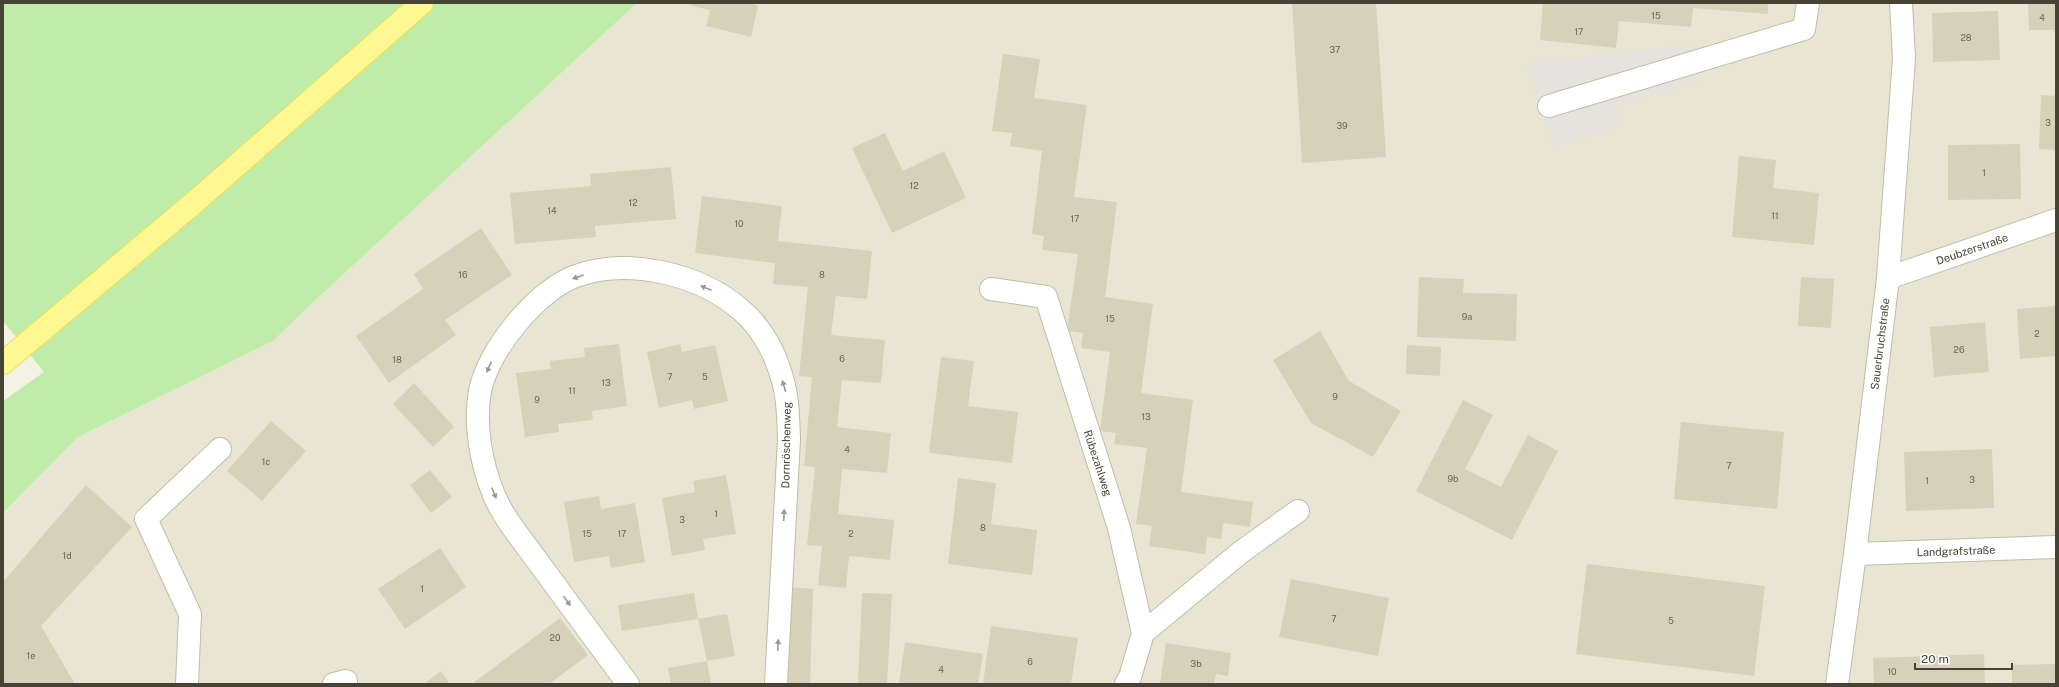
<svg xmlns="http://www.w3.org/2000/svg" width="2059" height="687" font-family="'Public Sans',sans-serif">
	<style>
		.residential { fill: #e8e6d2 }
		.green { fill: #c0ecaa }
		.parking { fill: #e4e3dd }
		.building { fill: #d6d1b9 }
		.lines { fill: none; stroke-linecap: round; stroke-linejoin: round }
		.minor-casing { stroke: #c0bda6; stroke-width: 24 }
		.major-casing { stroke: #ede05a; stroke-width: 24 }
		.minor { stroke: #fff; stroke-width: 22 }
		.major { stroke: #fff892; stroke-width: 22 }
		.oneway { fill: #9a988f }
		.labels { text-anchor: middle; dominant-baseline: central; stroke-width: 4; stroke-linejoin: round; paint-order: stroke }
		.number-label { font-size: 9px; fill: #6b6655 }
		.street-label { font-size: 11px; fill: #474334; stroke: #fff }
	</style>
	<rect width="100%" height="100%" fill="#f4f2e5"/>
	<path class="residential" d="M637 3H2056V684H3V513L78 437 273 341 309 306Z"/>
	<path class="green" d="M3 3H637L309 306 273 341 78 437 3 513V401L44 372 3 321Z"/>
	<path class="parking" d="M1689 45 1702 81 1615 107 1620 127 1553 147 1526 63Z"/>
	<path class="building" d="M689 3H749L758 6 751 37 706 26 710 10 689 5Z
		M1292 3H1376L1386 157 1302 163Z
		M1543 3H1768V14L1693 8 1691 27 1619 21 1616 48 1540 40Z
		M2028 3H2056V30H2029Z
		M1998 11 2000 60 1933 62 1932 13Z
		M1003 54 1040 59 1034 98 1087 105 1074 197 1117 202 1105 297 1153 304 1141 393 1193 400 1181 492 1253 502 1250 527 1223 523 1221 539 1207 537 1205 554 1149 546 1152 526 1136 524 1147 448 1114 444 1116 433 1100 431 1110 352 1081 348 1083 333 1067 331 1078 254 1042 250 1044 236 1032 234 1042 151 1010 146 1012 133 992 131Z
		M2041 95 2056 96V150L2039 149Z
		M885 133 903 171 944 151 966 198 892 233 852 148Z
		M2020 144 2021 199 1948 200V145Z
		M1739 156 1776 160 1773 188 1819 193 1814 245 1732 237Z
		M671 167 676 219 595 226 596 237 515 244 510 193 591 186 590 174Z
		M702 196 782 206 778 241 872 251 867 299 836 296 831 335 885 340 881 383 842 380 837 427 891 433 887 473 842 469 838 514 894 520 890 560 849 556 846 588 818 585 822 546 807 545 815 467 804 466 812 377 799 376 808 287 773 284 775 263 695 253Z
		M481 228 512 275 445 320 456 335 389 383 356 336 423 289 414 274Z
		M1419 277 1464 279 1463 293 1517 294 1516 341 1417 337Z
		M1801 277 1834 279 1831 328 1798 326Z
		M2056 306V356L2020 359 2017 309Z
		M1985 322 1989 372 1934 377 1930 327Z
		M1320 331 1349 381 1401 411 1373 457 1311 423 1273 360Z
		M619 344 627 406 592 411 593 420 558 424 559 432 525 437 516 373 551 369 550 361 585 357 584 348Z
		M680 344 682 352 715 345 728 401 694 409 692 400 659 408 647 352Z
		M1407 345 1441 347 1440 376 1406 374Z
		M941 357 974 361 968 406 1018 412 1012 463 929 453Z
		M414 383 454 427 433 447 393 404Z
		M1463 400 1493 415 1465 469 1501 487 1528 435 1558 451 1512 540 1416 491Z
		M271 421 306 451 262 501 227 471Z
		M1681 422 1784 432 1777 509 1674 499Z
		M1992 449 1994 508 1906 511 1904 452Z
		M430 470 452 497 431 513 410 485Z
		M726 475 736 534 703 539 705 550 672 556 662 498 695 492 693 481Z
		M958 478 996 483 991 524 1037 530 1032 575 948 564Z
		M86 485 132 527 41 626 75 684H3V582Z
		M599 496 601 509 635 503 645 562 611 568 609 556 574 562 564 502Z
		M440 548 466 587 405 629 378 589Z
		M1587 564 1765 586 1754 676 1576 654Z
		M1291 579 1389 598 1378 656 1279 637Z
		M787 587 813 589 810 684H783Z
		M694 593 698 619 622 631 618 605Z
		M862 593 892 594 887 684H858Z
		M727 614 735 656 707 661 698 619Z
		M560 618 588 655 549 684H472Z
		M991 626 1078 638 1071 684H983Z
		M905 642 983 654 978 684H899Z
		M1166 643 1231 653 1228 676 1216 674 1214 684H1160Z
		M1984 654 1985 684H1874L1873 658Z
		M707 661 711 684H671L668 668Z
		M2053 664H2056V684H2012V665Z
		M441 671 450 684H424Z"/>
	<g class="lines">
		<defs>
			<path id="minor" d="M1549 106 1804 29 1808 3
				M1888 278 2056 220
				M991 289 1046 297 1119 528 1143 633 1130 677 1126 684
				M1855 554 2056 547
				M1143 633 1241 552 1298 511
				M187 684 190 614 146 519 220 449
				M334 684 346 681
				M628 684C599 645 570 605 541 566 525 543 505 521 494 495 481 464 474 424 480 391 488 350 537 290 576 276 628 257 700 274 741 310 756 322 771 345 777 363 788 390 788 411 789 439L776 684
				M1837 684 1855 554 1888 278 1904 58 1901 3"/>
			<path id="major" d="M3 363 196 201 422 3"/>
		</defs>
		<use href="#minor" class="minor-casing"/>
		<use href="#major" class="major-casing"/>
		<use href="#minor" class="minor"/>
		<use href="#major" class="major"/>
	</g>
	<defs><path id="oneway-solid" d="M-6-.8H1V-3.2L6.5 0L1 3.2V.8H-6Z"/></defs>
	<g class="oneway">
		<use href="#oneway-solid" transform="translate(578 277) rotate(161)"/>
		<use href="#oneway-solid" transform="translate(706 288) rotate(-158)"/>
		<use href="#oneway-solid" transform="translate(489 367) rotate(113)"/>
		<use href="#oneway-solid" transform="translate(784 386) rotate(-106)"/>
		<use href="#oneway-solid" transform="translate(494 493) rotate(68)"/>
		<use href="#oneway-solid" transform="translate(784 515) rotate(-87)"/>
		<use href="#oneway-solid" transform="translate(567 601) rotate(54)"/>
		<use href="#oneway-solid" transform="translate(778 645) rotate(-87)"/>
	</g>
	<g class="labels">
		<g class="number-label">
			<text x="1656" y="15">15</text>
			<text x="2042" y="17">4</text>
			<text x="1579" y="31">17</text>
			<text x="1966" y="37">28</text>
			<text x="1335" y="49">37</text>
			<text x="2048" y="122">3</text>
			<text x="1342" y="125">39</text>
			<text x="1984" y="172">1</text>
			<text x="914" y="185">12</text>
			<text x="633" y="202">12</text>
			<text x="552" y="210">14</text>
			<text x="1775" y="215">11</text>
			<text x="1075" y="218">17</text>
			<text x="739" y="223">10</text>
			<text x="463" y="274">16</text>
			<text x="822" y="274">8</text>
			<text x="1467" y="316">9a</text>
			<text x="1110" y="318">15</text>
			<text x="2037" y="333">2</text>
			<text x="1959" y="349">26</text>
			<text x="842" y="358">6</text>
			<text x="397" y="359">18</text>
			<text x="670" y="376">7</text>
			<text x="705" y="376">5</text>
			<text x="606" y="382">13</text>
			<text x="572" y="390">11</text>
			<text x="1335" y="396">9</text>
			<text x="537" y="399">9</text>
			<text x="1146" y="416">13</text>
			<text x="847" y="449">4</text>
			<text x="266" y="461">1c</text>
			<text x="1729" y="465">7</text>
			<text x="1453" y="478">9b</text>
			<text x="1972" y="479">3</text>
			<text x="1927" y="480">1</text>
			<text x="716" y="513">1</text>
			<text x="682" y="519">3</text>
			<text x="983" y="527">8</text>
			<text x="587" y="533">15</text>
			<text x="622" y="533">17</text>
			<text x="851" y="533">2</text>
			<text x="67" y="555">1d</text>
			<text x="422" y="588">1</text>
			<text x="1334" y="618">7</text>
			<text x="1671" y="620">5</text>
			<text x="555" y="637">20</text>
			<text x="31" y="655">1e</text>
			<text x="1030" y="661">6</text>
			<text x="1196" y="663">3b</text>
			<text x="941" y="669">4</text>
			<text x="1892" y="671">10</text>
		</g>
		<g class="street-label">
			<text transform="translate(1972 249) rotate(-19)">Deubzerstraße</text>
			<text transform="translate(1880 344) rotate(-83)">Sauerbruchstraße</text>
			<text transform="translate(786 445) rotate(-89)">Dornröschenweg</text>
			<text transform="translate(1098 463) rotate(72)">Rübezahlweg</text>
			<text transform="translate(1956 551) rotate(-2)">Landgrafstraße</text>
		</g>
	</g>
	<rect width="2059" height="687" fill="none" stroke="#474334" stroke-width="8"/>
	<path d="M1915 663v6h97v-6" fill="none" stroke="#474334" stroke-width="2"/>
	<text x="1921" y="663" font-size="12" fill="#474334" stroke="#ffffff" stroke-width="3" paint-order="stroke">20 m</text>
</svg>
